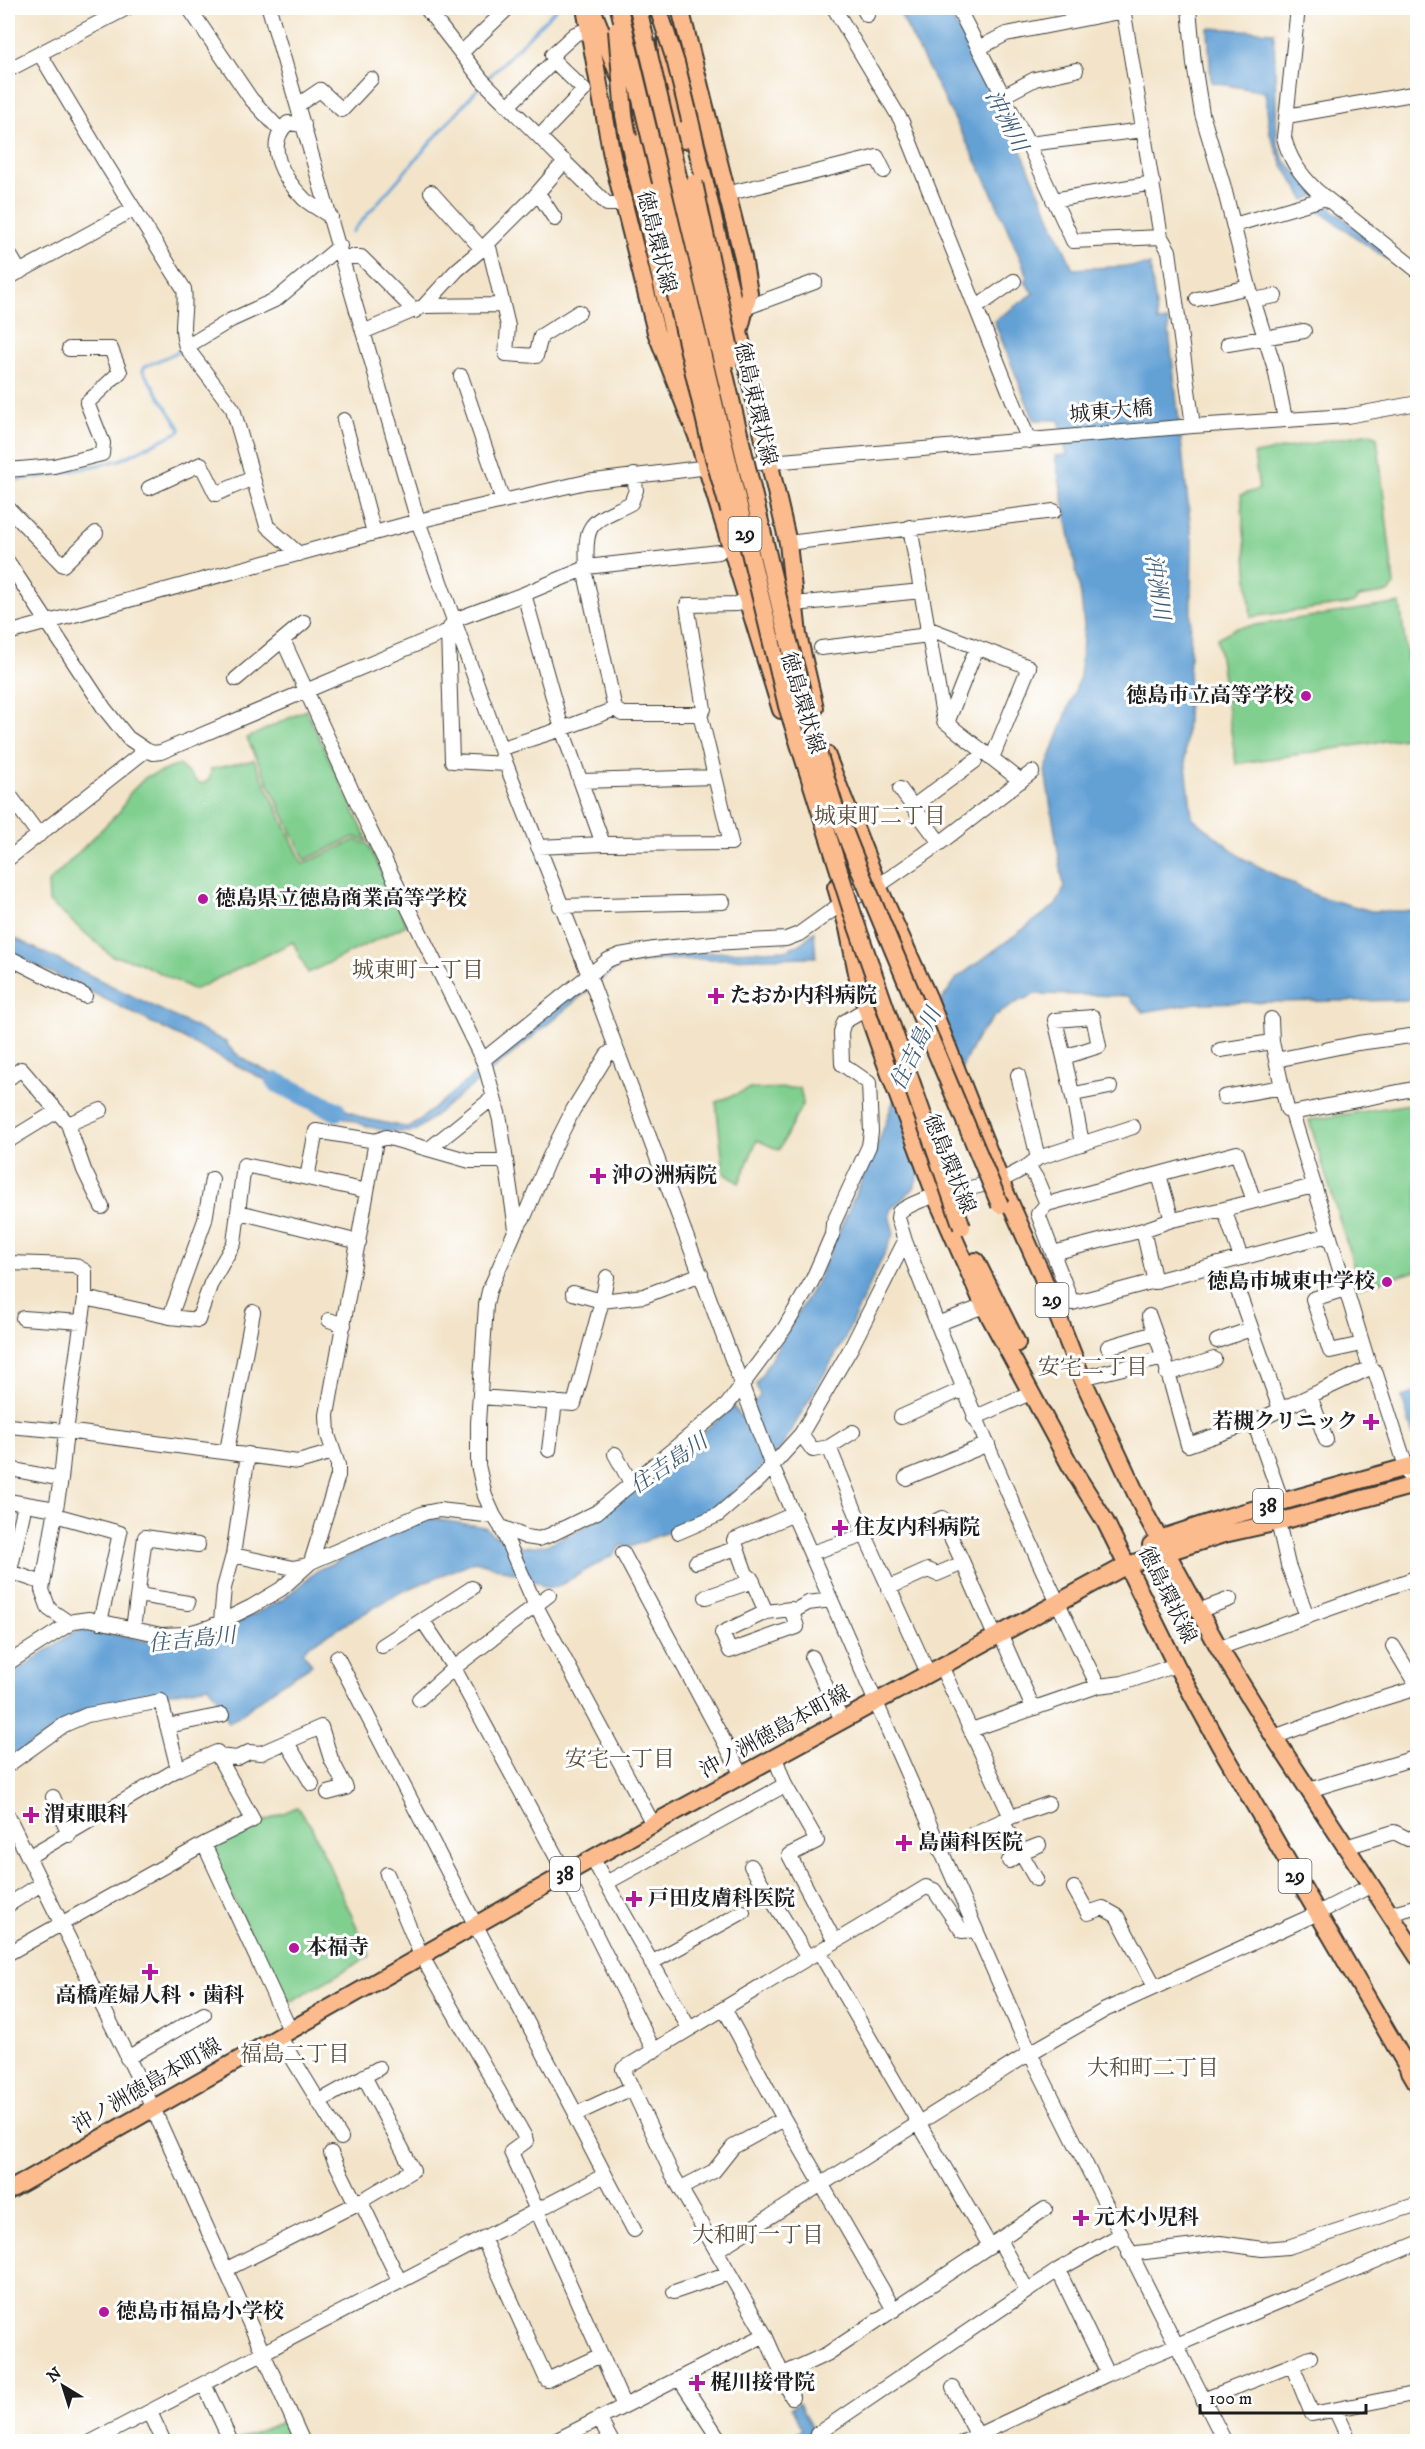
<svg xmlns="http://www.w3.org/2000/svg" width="1425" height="2449" font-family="'IM FELL DW Pica','Noto Serif JP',serif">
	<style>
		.green { fill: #80cf8f; stroke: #4e7656; stroke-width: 1.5 }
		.water { fill: #63a1d5; stroke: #405e78; stroke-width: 1.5 }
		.pier { fill: #f3e4c9 }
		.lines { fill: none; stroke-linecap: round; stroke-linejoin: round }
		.stream { stroke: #63a1d5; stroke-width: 3 }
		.river { stroke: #63a1d5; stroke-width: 20 }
		.minor-casing { stroke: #3c3a36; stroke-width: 16 }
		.major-casing { stroke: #3c3a36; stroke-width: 20 }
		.minor { stroke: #fff; stroke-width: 14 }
		.major { stroke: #fbbb8c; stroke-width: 16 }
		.major-bridge-casing { stroke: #3c3a36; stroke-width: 20; stroke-linecap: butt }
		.major-bridge { stroke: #fbbb8c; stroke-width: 16 }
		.poi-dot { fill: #b5179e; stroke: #fff; stroke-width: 2 }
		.labels { text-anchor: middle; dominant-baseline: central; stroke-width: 6; stroke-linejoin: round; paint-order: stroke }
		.shield { fill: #fff; stroke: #606060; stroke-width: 1.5 }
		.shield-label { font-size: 20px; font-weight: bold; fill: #1c1c1c }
		.street-label { font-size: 21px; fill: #1c1c1c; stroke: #fff }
		.poi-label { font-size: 21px; font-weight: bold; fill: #1c1c1c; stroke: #fff; text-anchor: start }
		.water-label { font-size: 22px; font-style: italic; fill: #405e78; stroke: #fff }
		.neighbourhood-label { font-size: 22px; fill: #5a4c38; stroke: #fff }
	</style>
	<rect width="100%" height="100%" fill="#fff"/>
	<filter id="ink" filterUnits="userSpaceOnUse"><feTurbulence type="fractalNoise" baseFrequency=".0167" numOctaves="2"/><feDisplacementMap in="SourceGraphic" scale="12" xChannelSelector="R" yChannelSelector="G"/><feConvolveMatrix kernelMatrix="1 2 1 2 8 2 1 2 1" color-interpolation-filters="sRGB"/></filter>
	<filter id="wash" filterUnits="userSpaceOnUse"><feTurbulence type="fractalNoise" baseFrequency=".008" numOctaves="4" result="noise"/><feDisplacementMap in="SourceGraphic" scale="24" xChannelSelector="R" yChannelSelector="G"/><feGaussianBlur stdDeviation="1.35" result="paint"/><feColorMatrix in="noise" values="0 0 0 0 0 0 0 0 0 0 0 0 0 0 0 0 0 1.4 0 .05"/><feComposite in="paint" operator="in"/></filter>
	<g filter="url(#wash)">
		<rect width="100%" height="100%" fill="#f3e4c9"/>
		<path class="green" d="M1370 433 1377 437 1394 585 1390 592 1359 597 1354 603 1251 617 1241 495 1259 489 1254 454Z
			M1400 603 1417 736 1236 764 1217 638 1236 628Z
			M306 710 368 841 354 837 305 860 247 738Z
			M254 760 303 864 355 840 368 844 407 925 308 973 293 942 194 990 136 961 112 956 49 902 48 883 120 811 130 793 146 777 179 765 199 783H205L210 778 211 769Z
			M800 1088 803 1103 779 1150 757 1140 739 1183 724 1173 716 1102 749 1089Z
			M1417 1103V1271L1360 1287 1309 1120Z
			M297 1807 311 1826 370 1956 283 2006 209 1846Z
			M289 2419 299 2441H236Z"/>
		<path class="water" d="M897 8H947L1016 139 1073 269 1150 265 1158 322 1168 321 1192 541 1190 658 1185 757 1192 817 1242 858 1317 896 1371 911H1417V1000L1197 1003 1143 1012 1128 996 1036 994 1019 1001 995 1016 978 1036 965 1061 913 1189 890 1210V1219L894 1233 843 1342 781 1448 749 1480 699 1519 633 1546H621L613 1555 557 1587 547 1588 525 1576 475 1561 399 1593 308 1646 303 1652 312 1665 281 1684 229 1723 215 1694 208 1686 84 1710 8 1760V1677L74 1632 85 1629 158 1643 185 1645 204 1640 282 1600 318 1570 422 1521 433 1519 485 1527 492 1534 521 1547 546 1545 591 1524 734 1407 740 1417 760 1396 756 1384 817 1281 879 1141 898 1088 944 997 957 978 1056 905 1064 888 1045 771 1080 677 1084 626 1081 597 1055 456 1067 455 1059 420H1034L994 321 1034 293 1024 281 1027 277 1026 272 988 184Z
			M1208 28 1274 32 1277 142 1284 160 1317 195 1305 200 1282 164 1270 134 1265 92 1211 82Z
			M1328 206 1417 277V280L1317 210Z
			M814 932 816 957 660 960 623 965 609 973 500 1064 415 1131C383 1138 339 1115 310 1103L315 1094 362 1118 405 1127H411L599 972 624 959 661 954 790 950 791 947 799 945Z
			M8 935 226 1042C234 1060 282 1077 300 1087L297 1096 99 996 8 952Z
			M1417 1392V1434L1413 1436 1402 1397Z
			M799 2403 813 2431 798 2441 782 2442 802 2429 791 2407Z"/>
		<path class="pier" d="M923 1033 951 1102 932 1148 900 1078Z"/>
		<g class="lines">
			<path class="stream" d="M486 80 557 8
				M352 232 481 85
				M8 481 53 475 120 460 180 431V428L143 371 144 367 182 350"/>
			<path class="river" d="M276 1082 336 1111"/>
		</g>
	</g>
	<g filter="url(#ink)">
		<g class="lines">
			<defs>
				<path id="minor" d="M189 8 251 99 280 130
					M269 8 418 521 506 764 590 978 770 1461 1030 2053 1225 2442
					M426 8 482 80 607 204H623
					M834 8 902 122 1029 441
					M863 8 867 15
					M958 8 1028 144 1073 241 1161 237
					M1123 8 1161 237 1169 251 1193 426
					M1189 8 1194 64 1202 114 1223 184 1249 287 1275 369 1285 419
					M1298 8 1284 137C1289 159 1300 174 1316 190L1418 271
					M979 48 1006 34 1124 11
					M461 53 508 8
					M40 54 106 164 184 289C187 309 179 327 186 347L233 409 253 478
					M8 70 127 8
					M1003 96 1035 79 1076 70
					M298 105 320 90 342 110 371 79
					M508 106 554 61
					M1287 116 1418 93
					M304 125 288 123C263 146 284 179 304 199 312 206 323 211 331 217
					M540 136 584 90 554 61 552 55 575 34 589 29
					M1028 144 1144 130
					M538 193 555 219
					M726 194 877 157 884 171
					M1053 200 1153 183
					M1234 225 1326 198
					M488 243 503 305
					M482 249 534 197 565 161
					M8 252 20 272
					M343 257H361L415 311
					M8 278 134 209
					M1197 299 1249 287
					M1253 300 1275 296
					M424 306 457 270 482 249 431 192
					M977 307 1014 281
					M745 308 815 282
					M363 332 424 306 503 305 508 326 506 354 536 356 541 336 579 312
					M1228 344 1304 331
					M186 347 231 320 277 299 340 246
					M461 376 503 501
					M344 420 374 533
					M736 465 1193 426 1347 416 1418 403
					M8 470 54 466 102 454 103 443 87 403 120 372 111 349H69
					M149 488 201 464 216 494 253 478 267 526 299 554
					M8 510 9 509 63 565 96 533
					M910 527 944 721 1021 781
					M788 543 1054 511
					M8 562 104 708 128 738 146 750 153 753 161 752 448 631 454 620 524 594 584 569 587 567C584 519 592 523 631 503L636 490 634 475
					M587 567 719 552
					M584 569 615 709
					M524 594 562 729 603 844
					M795 604 921 591
					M927 628 1029 667 992 758
					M448 631 452 761 506 764
					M8 633 418 521 503 501 586 482 717 466
					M283 640 368 826 485 1065 500 1120 516 1229
					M821 648 929 635
					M236 679 304 622
					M700 714 704 709 687 605 737 604 746 600
					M947 723 977 647
					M502 748 562 729 615 709 622 714H700L731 843 603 844 538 847
					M581 781 715 777
					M900 789 940 843
					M8 793 39 835
					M914 806 975 761
					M8 859 146 750
					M560 906 723 902
					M8 957 85 996
					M1271 1019 1272 1042
					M1220 1050 1272 1042 1287 1109 1292 1113
					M1064 1057 1099 1046 1093 1017 1055 1020C1065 1061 1075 1102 1082 1144
					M483 1060 608 960 620 955 654 949 714 943 786 939 799 934 841 904 878 886 940 843 1032 772
					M1276 1060 1358 1043 1418 1035
					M1018 1075 1038 1158
					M8 1079 21 1069 68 1124 84 1170 102 1207
					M1074 1094 1110 1087
					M1224 1097 1282 1087
					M68 1124 101 1110
					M8 1141 57 1111
					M429 1149 494 1097
					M1028 1166 1038 1158 1133 1127
					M1159 1175 1172 1220
					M307 1178 367 1191
					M1254 1201 1237 1153 1047 1204 1038 1214 1072 1303 1328 1235
					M1224 1209 1241 1258
					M239 1212 359 1242
					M1143 1230 1155 1282
					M905 1241C963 1392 1026 1541 1098 1686
					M1053 1253 1143 1230 1172 1220 1224 1209 1313 1186
					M8 1263 74 1265 85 1271V1298L66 1431 61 1479 42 1590 49 1609 68 1622
					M1345 1289 1313 1299 1330 1351 1362 1344
					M1238 1291 1280 1409
					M573 1293 602 1301 607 1277
					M85 1298 170 1317 198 1320 211 1283 234 1243 244 1165 307 1178 316 1131 376 1141 386 1137 470 1161H506
					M1149 1316 1164 1358 1188 1445 1254 1422 1282 1502
					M170 1317 205 1220 212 1179
					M23 1318 81 1322
					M329 1320 344 1325
					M937 1324 984 1306
					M1217 1341 1251 1329
					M1108 1347 1155 1333
					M1370 1368 1292 1113 1418 1088
					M1167 1374 1214 1359
					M1082 1378 1164 1358
					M1310 1396 1326 1440
					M480 1397 574 1404 602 1301 644 1296 701 1274
					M901 1417 963 1389
					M974 1418 1030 1393
					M1254 1422 1370 1368 1375 1371 1412 1485
					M8 1426 66 1431 298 1462 333 1452
					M801 1434 813 1450 829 1447 865 1535 928 1673
					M829 1447 853 1432
					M549 1450 555 1402
					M227 1451 253 1312
					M615 1454 631 1483
					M10 1469 61 1479
					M906 1478 988 1444
					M8 1501 56 1509
					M55 1515 120 1533 100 1622
					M494 1516 485 1496 478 1465V1423L486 1305 489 1291 516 1229 525 1215 549 1158 573 1110 607 1055 615 1048
					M936 1521 942 1518 963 1563
					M1278 1522 1288 1565 1307 1616
					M501 1527 535 1604 653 1824
					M679 1532 718 1515 760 1479 801 1434 851 1348 905 1241 898 1218 899 1212C927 1192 967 1191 998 1181 1009 1177 1019 1171 1028 1166L1036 1178 1047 1204
					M623 1553 742 1775
					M811 1553 865 1535
					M233 1555 293 1568 307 1565
					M311 1562 338 1476V1465L328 1435 327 1415 376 1141
					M696 1562 737 1548
					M8 1571 43 1583
					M10 1571 23 1513
					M888 1588 928 1570 937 1574 963 1563 995 1636
					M138 1595 188 1603
					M706 1597 753 1581
					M1198 1611 1230 1599
					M766 1612 722 1633 730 1651 797 1627 792 1612 808 1603 831 1600
					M792 1612 791 1609 766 1612 751 1578 746 1574 734 1540 794 1514
					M221 1621 224 1588 233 1555 248 1454
					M423 1621 454 1668 565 1873 654 2051
					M133 1629 145 1537 198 1545
					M1000 1633 1033 1708
					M382 1646 472 1588
					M1393 1646 1418 1688
					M1219 1648 1418 1577
					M812 1657 842 1720
					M8 1663 74 1621 89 1619 161 1635 185 1634 210 1627 251 1607 281 1589 311 1562 424 1513 439 1510 494 1516 501 1527 526 1537 539 1539 550 1535 597 1512 727 1405 784 1329 812 1281 832 1235 833 1224 869 1146 871 1132 869 1083 842 1064 841 1032 844 1022 866 1009
					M419 1699 454 1668 549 1595
					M167 1726 222 1715
					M971 1730 1098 1686 1123 1683 1176 1665
					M1274 1737 1358 1706 1417 1688
					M287 1743 312 1784
					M775 1757 785 1785 817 1841 789 1855 835 1942
					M8 1765 64 1725 87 1715 161 1701 178 1769 217 1752 218 1756 237 1758 249 1752 261 1753 321 1727 331 1759 346 1788 328 1793
					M1309 1790 1418 1757
					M53 1797 69 1835
					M8 1816 153 2108 303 2442
					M1011 1817 1048 1804
					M1002 1821 1036 1879
					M204 1844 290 2030
					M1346 1847 1394 1832 1408 1839 1418 1836
					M939 1849 1011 1817 941 1666
					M28 1857 178 1769
					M592 1858 689 2028
					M1009 1861 1021 1852 1039 1845
					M751 1866 808 1958
					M387 1874 421 1955 525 2137 526 2141 511 2152 624 2406
					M606 1883 785 1785
					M1074 1888 1088 1913 1103 1908 1117 1916 1155 1987
					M8 1905 41 1884
					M1389 1914 1418 1906
					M8 1950 9 1953 204 1844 253 1820 218 1756
					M820 1953 990 2246
					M651 1963 743 1912
					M279 2036 341 2138
					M127 2058 204 2014
					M318 2102 379 2068
					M576 2114 632 2088 623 2069 926 1887 934 1890 962 1931 975 1930
					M784 2119 894 2310
					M331 2153 356 2204
					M605 2175 634 2230
					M681 2188 714 2171 733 2147 784 2119 725 2010
					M360 2200 400 2282
					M483 2238 547 2380 601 2355
					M999 2240 1027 2290
					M717 2250 1030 2053 1105 2010 1316 1914 1370 1886
					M1129 2254 1220 2243 1262 2249 1288 2247 1418 2204
					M227 2269 356 2204 413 2170 364 2076
					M1058 2270 1108 2374
					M674 2292 729 2273
					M765 2335 792 2397
					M1292 2365 1310 2357
					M783 2374 827 2354 1045 2209
					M679 2378 721 2442
					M204 2384 231 2442
					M953 2388 981 2442
					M1203 2400 1292 2365 1312 2414 1418 2393
					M1336 2411 1350 2442
					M150 2412 164 2442
					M599 2418 612 2442
					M817 2434 1058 2270 1120 2235
					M91 2442 605 2175 576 2119V2114L475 1924 337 1657
					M553 2442 765 2335 671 2172 632 2088
					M963 2442 1108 2374 1418 2243"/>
				<path id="major" d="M585 8 612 156 656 332 697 436 781 710
					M680 8 743 257 749 293 739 332 788 543 798 635 815 708
					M593 11 626 93 652 192
					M666 41 668 68 684 140
					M690 120 739 326
					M628 137 685 385
					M826 754 878 886 928 997 1000 1180 1041 1273 1082 1378 1146 1515 1219 1648 1274 1737 1418 1957
					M836 887 848 928 861 993 880 1048 936 1197 984 1306 1070 1465 1105 1521 1176 1665 1219 1744 1418 2085
					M976 1261 1017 1343
					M1151 1545 1159 1539 1220 1519 1418 1464
					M8 2191 662 1819 1127 1565 1224 1534 1278 1522 1418 1484"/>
			</defs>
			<use href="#minor" class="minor-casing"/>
			<use href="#major" class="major-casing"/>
			<use href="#minor" class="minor"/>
			<use href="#major" class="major"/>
			<defs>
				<path id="major-bridge" d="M619 8 787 706 854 918 962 1227
					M638 8 784 623 820 759 835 808 861 873 1000 1205
					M658 8 676 63 690 120
					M617 30 624 115 628 137
					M694 183 732 358
					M652 192 712 451 729 510"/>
			</defs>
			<use href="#major-bridge" class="major-bridge-casing"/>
			<use href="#major-bridge" class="major-bridge"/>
		</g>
	</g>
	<g class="poi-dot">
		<circle cx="1306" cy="696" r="6"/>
		<circle cx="203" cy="899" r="6"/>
		<path d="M713 987h6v6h6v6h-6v6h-6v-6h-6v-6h6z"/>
		<path d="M595 1167h6v6h6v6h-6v6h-6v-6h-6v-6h6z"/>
		<circle cx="1387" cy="1282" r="6"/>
		<path d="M1368 1413h6v6h6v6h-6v6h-6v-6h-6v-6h6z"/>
		<path d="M837 1519h6v6h6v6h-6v6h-6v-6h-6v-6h6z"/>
		<path d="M28 1806h6v6h6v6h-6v6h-6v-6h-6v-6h6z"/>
		<path d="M901 1834h6v6h6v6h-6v6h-6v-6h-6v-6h6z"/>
		<path d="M631 1890h6v6h6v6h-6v6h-6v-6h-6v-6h6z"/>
		<circle cx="294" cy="1948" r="6"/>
		<path d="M147 1963h6v6h6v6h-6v6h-6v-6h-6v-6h6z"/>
		<path d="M1078 2209h6v6h6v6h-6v6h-6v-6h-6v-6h6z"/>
		<circle cx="104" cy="2312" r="6"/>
		<path d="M694 2374h6v6h6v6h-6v6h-6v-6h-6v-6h6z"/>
	</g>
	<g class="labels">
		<g class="shield">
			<rect x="728.5" y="517" width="33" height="34" rx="4.5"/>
			<rect x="1035.5" y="1283" width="33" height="34" rx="4.5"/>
			<rect x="1253" y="1489" width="30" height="34" rx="4.5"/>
			<rect x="550" y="1857" width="30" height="34" rx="4.5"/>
			<rect x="1278.5" y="1859" width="33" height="34" rx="4.5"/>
		</g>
		<g class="shield-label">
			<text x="745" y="534">29</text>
			<text x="1052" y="1300">29</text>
			<text x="1268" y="1506">38</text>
			<text x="565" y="1874">38</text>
			<text x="1295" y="1876">29</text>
		</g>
		<g class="street-label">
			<text transform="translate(656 242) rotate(76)">徳島環状線</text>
			<text transform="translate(755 404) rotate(77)">徳島東環状線</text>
			<text transform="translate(1111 412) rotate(-5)">城東大橋</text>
			<text transform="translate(802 703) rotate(73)">徳島環状線</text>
			<text transform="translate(949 1164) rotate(68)">徳島環状線</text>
			<text transform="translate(1167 1595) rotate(64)">徳島環状線</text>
			<text transform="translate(775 1732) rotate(-29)">沖ノ洲徳島本町線</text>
			<text transform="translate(147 2086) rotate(-30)">沖ノ洲徳島本町線</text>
		</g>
		<g class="poi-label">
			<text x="1294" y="696" text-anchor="end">徳島市立高等学校</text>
			<text x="215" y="899">徳島県立徳島商業高等学校</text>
			<text x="730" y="996">たおか内科病院</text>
			<text x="612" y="1176">沖の洲病院</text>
			<text x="1375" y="1282" text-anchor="end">徳島市城東中学校</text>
			<text x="1358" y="1422" text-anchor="end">若槻クリニック</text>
			<text x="854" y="1528">住友内科病院</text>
			<text x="44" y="1815">渭東眼科</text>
			<text x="918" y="1843">島歯科医院</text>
			<text x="648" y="1899">戸田皮膚科医院</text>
			<text x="306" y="1948">本福寺</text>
			<text x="150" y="1996" text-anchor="middle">高橋産婦人科・歯科</text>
			<text x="1094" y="2218">元木小児科</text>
			<text x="116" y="2312">徳島市福島小学校</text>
			<text x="710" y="2383">梶川接骨院</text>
		</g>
		<g class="water-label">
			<text transform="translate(1006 121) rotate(63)">沖洲川</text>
			<text transform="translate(1157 587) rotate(82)">沖洲川</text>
			<text transform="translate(916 1049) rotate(-64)">住吉島川</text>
			<text transform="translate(669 1464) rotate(-34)">住吉島川</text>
			<text transform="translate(192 1640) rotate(-6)">住吉島川</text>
		</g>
		<g class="neighbourhood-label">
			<text x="880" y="816">城東町二丁目</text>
			<text x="418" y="970">城東町一丁目</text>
			<text x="1093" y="1367">安宅二丁目</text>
			<text x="620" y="1759">安宅一丁目</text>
			<text x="295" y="2054">福島二丁目</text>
			<text x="1153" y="2068">大和町二丁目</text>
			<text x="758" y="2235">大和町一丁目</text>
		</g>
	</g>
	<rect width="1425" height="2449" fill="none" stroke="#fff" stroke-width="30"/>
	<g transform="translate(63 2386) rotate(322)" stroke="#ffffff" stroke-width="4.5" paint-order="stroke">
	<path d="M0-4.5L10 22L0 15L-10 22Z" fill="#1c1c1c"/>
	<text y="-9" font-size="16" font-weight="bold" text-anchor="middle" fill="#1c1c1c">N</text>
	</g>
	<path d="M1200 2404v9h166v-9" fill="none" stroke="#1c1c1c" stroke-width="3"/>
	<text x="1209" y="2404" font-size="18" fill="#1c1c1c" stroke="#ffffff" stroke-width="4.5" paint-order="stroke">100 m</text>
</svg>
